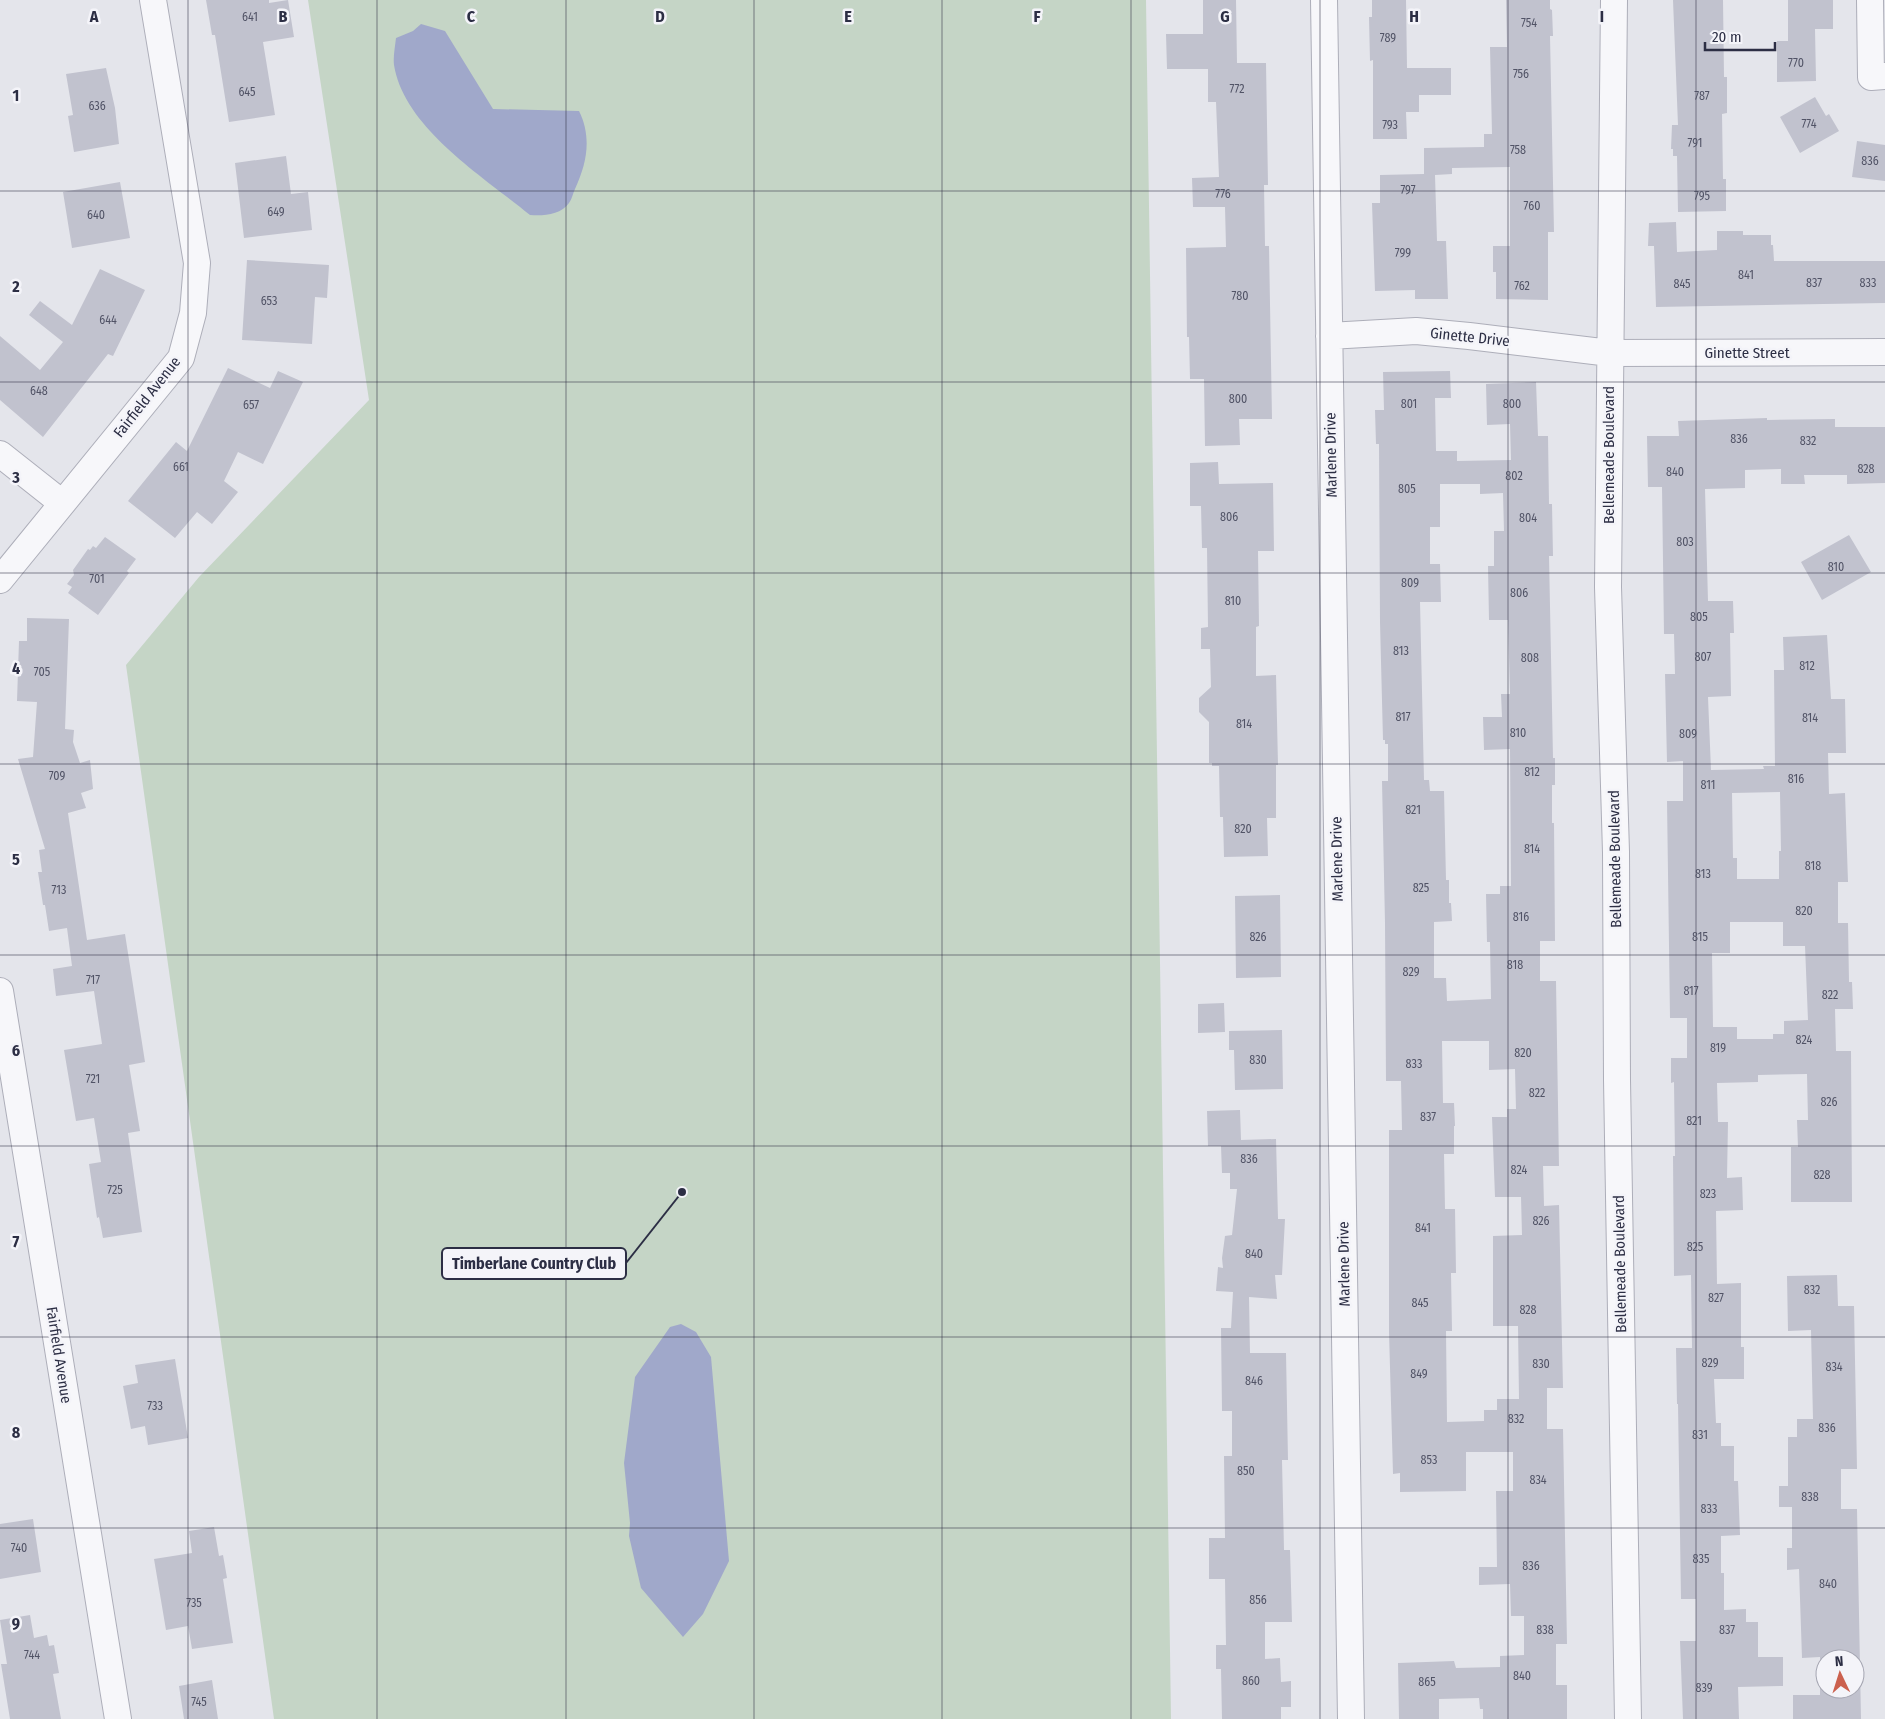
<svg xmlns="http://www.w3.org/2000/svg" width="1885" height="1719" font-family="'Fira Sans Condensed',sans-serif">
	<style>
		.green { fill: #c5d5c6 }
		.water { fill: #a0a8ca }
		.building { fill: #c1c2ce; fill-rule: evenodd }
		.lines { fill: none; stroke-linecap: round; stroke-linejoin: round }
		.minor-casing { stroke: #adaeb9; stroke-width: 28 }
		.minor { stroke: #f7f7fa; stroke-width: 26 }
		.grid { fill: none; stroke: #2c2e44; stroke-width: 1; stroke-opacity: 0.55 }
		.labels { text-anchor: middle; dominant-baseline: central; stroke-width: 5; stroke-linejoin: round; paint-order: stroke }
		.number-label { font-size: 12px; fill: #515366 }
		.street-label { font-size: 15px; fill: #2c2e44; stroke: #f4f4f9 }
		.grid-label { font-size: 16px; text-anchor: middle; font-weight: bold; fill: #2c2e44; stroke: #f4f4f9; stroke-width: 5; stroke-linejoin: round; paint-order: stroke }
		.leader { fill: none; stroke: #2c2e44; stroke-width: 2 }
		.callout-dot { fill: #2c2e44; stroke: #f4f4f9; stroke-width: 2 }
		.callout { fill: #f4f4f9; stroke: #2c2e44; stroke-width: 2 }
		.callout-label { font-size: 16px; text-anchor: middle; font-weight: bold; fill: #2c2e44 }
	</style>
	<rect width="100%" height="100%" fill="#e4e5eb"/>
	<path class="green" d="M308 0H1146L1171 1719H274L126 665 199 577 369 400Z"/>
	<path class="water" d="M421 24 445 31 493 109 579 111C592 137 587 163 575 189 573 193 572 199 569 203 561 215 543 216 530 215 484 177 404 128 394 65 393 57 395 47 396 38L413 31Z
		M681 1324 696 1332 711 1357 729 1561 703 1614 683 1637 641 1588 629 1536 630 1523 624 1463 635 1377 670 1327Z"/>
	<path class="building" d="M206 0H269V3L288 0 294 37 263 42 275 115 229 122 215 35H212Z
		M1203 0H1236L1237 63H1266L1268 185H1264L1265 246H1269L1272 419H1239L1240 445 1205 446 1204 379H1190L1189 337H1187L1186 248 1226 247 1225 207H1193L1192 178 1219 177 1216 102H1208V69H1167L1166 34H1203Z
		M1372 0H1406L1407 68H1451V95H1419V112H1406L1407 139H1373V60L1370 61 1369 17H1372Z
		M1506 0H1550V9L1552 10 1553 36H1550L1554 232H1548V300L1496 299V272H1493V246H1510V167L1452 168V174L1435 175 1437 241H1446L1448 299H1415V290L1375 291 1372 203H1380V175L1424 174V148L1484 147V134H1492L1490 47H1507Z
		M1673 0H1723L1724 77H1727V113L1722 114 1723 179H1726V211L1678 212 1677 156H1673V149H1671L1672 125H1678Z
		M1788 0H1833V29H1815L1816 81 1777 82V41H1788Z
		M106 68 115 108 119 144 74 152 68 116 73 115 66 74Z
		M1815 97 1826 116 1829 114 1839 131 1800 153 1780 117Z
		M1857 141 1885 145V181L1852 177Z
		M286 156 291 194 308 192 312 230 244 238 235 163Z
		M120 182 130 238 72 248 63 192Z
		M1676 222 1677 252 1717 250V231H1743V235H1771V245H1773L1774 261H1885V303L1656 307 1654 246H1648L1649 223Z
		M247 260 329 265 327 298 315 297 312 344 242 340Z
		M100 269 145 290 113 356 108 354 43 437 0 400V336L40 370 63 342 29 315 40 301 72 325Z
		M228 368 270 388 278 371 303 382 263 464 238 452 224 481 238 492 212 524 197 512 175 538 128 501 176 442 187 451Z
		M1450 371 1451 398H1435L1436 451H1457V461L1511 460 1510 424 1487 425 1486 384 1536 382 1538 436H1548L1549 504H1552L1553 556H1549L1553 758H1555V785H1552V823H1554L1555 941H1540V981H1556L1559 1166H1543L1544 1206 1559 1205 1563 1388H1547V1429H1563L1567 1644H1556V1685H1567V1719H1483V1709H1480L1479 1698 1439 1699V1719H1399L1398 1663 1454 1661 1456 1668 1500 1667V1656L1524 1655V1616H1511L1510 1584 1479 1585V1567H1497L1496 1491H1513V1452H1466V1491L1400 1492V1473L1393 1474 1389 1332V1130H1402L1401 1081H1386L1385 923 1382 781H1388V744H1385V740H1383L1380 622 1379 444H1376L1375 410H1384L1383 372ZM1440 484H1480V494L1503 493 1504 531H1494V566H1488L1489 620H1508L1510 694H1501L1502 717H1483L1484 750 1510 749 1511 886H1500V894H1486L1487 942H1490L1491 999 1447 1001 1446 978H1434V922L1452 921 1451 903H1449V880H1446L1444 791H1430L1429 780H1424L1420 602H1441L1440 564H1430V527H1440ZM1442 1041H1489V1070L1515 1069 1516 1109H1507V1117H1492L1495 1197H1521L1522 1235 1493 1236V1326H1518L1519 1399H1497V1410H1484V1421L1447 1422 1446 1331H1452L1451 1273H1456L1455 1209H1445L1444 1154H1454V1126H1455L1454 1103H1443Z
		M1767 418V420L1835 419V427H1885V483L1847 484V475H1804L1805 484H1781V469L1745 470V488L1705 489 1708 601H1733L1734 633H1730L1731 696 1708 697 1711 770 1764 769 1763 766H1775L1774 670H1784L1783 637 1827 635 1831 699H1845L1846 753H1828L1829 794 1845 793 1848 882H1838V923H1848L1849 982H1852L1853 1009H1835L1836 1051H1851L1852 1202H1791V1147H1798L1797 1120H1808L1807 1074 1758 1075V1082L1717 1083 1718 1122H1728L1727 1178 1742 1177 1743 1210 1716 1211 1717 1284 1741 1283V1347H1744V1379H1714L1716 1423H1721V1446H1734V1481H1738L1740 1535 1721 1536V1573H1724V1610L1746 1609V1622H1758V1657H1783V1686L1738 1687 1739 1719H1683L1680 1641H1696V1599H1681L1678 1404H1677L1676 1348H1692L1691 1275 1674 1276 1673 1156H1675L1674 1082 1671 1083V1058H1687V1018H1670L1667 801H1683V761L1667 762 1665 674H1675L1674 634H1664L1662 487H1648L1647 436H1679L1678 421ZM1780 792 1781 851H1779V879H1737V858H1733L1732 793ZM1730 922H1783V946H1805L1808 1020 1784 1021V1034H1773V1039H1737V1027H1713L1712 953H1730Z
		M1218 462 1219 484 1273 483 1274 551H1258L1259 626 1256 627V676L1276 675 1278 765H1276V818H1267L1268 856 1224 857 1223 817H1220L1219 766H1212V763H1209V722L1199 712V698L1211 687 1210 649H1201V628L1208 627 1207 548H1202L1201 506H1190V463Z
		M1849 535 1871 572 1822 600 1801 562Z
		M105 537 136 559 127 571 129 573 98 615 68 593 72 587 67 584 74 575 73 570 88 549 90 550 93 546 96 548Z
		M27 618 69 619 65 729 74 730 73 742 80 763 90 760 93 789 81 793 86 808 68 813 87 940 125 934 145 1062 129 1065 140 1131 128 1133 142 1232 103 1238 99 1217 97 1218 89 1164 101 1162 94 1118 76 1121 64 1050 102 1044 94 991 56 996 53 969 72 966 67 928 49 931 45 905H43L38 872H42L39 850 45 849 18 759 33 757 37 702 17 701 19 641H27Z
		M1280 895 1281 977 1236 978 1235 896Z
		M1224 1003 1225 1032 1198 1033V1004Z
		M1282 1030 1283 1089 1235 1090 1234 1050H1229V1031Z
		M1240 1110 1241 1140 1276 1139 1278 1219H1285L1282 1275H1275L1277 1299 1249 1297 1250 1353H1286L1288 1460H1282L1284 1550H1290L1292 1622H1265V1659L1280 1658 1281 1682 1291 1681V1707H1281V1719H1222L1221 1669H1216V1645H1226L1225 1579H1209V1538H1225L1224 1456H1232V1411H1222L1221 1328H1231L1233 1292 1216 1291 1218 1267 1223 1268 1222 1258 1225 1236 1232 1235 1237 1189H1230V1173H1222L1221 1146H1208L1207 1111Z
		M1837 1275 1838 1306H1854L1857 1469H1841V1509H1857L1861 1719H1793V1695H1820V1657L1802 1658 1799 1569 1787 1570V1548H1792V1507H1779V1486H1788V1437H1797V1419H1813L1811 1330 1788 1331 1787 1276ZM1825 1659H1855V1689H1825Z
		M175 1359 188 1438 148 1445 145 1426 131 1429 123 1386 138 1383 135 1365Z
		M33 1519 41 1572 0 1579V1524Z
		M214 1527 219 1556 223 1555 227 1578 223 1579 233 1643 192 1649 188 1626 166 1630 154 1559 192 1553 189 1531Z
		M30 1615 34 1638 47 1635 49 1646 54 1645 59 1673 53 1674 61 1719H10L1 1664H7L0 1620Z
		M212 1680 218 1719H184L179 1686Z"/>
	<g class="lines">
		<defs>
			<path id="minor" d="M1324 0 1351 1719
				M1614 0 1608 587 1616 852 1617 1080 1628 1719
				M1870 0 1871 77 1885 76
				M1329 336 1416 331 1469 336 1610 353 1885 352
				M0 454 62 503
				M0 580 181 358 193 313 197 263 153 0
				M0 991 118 1719"/>
		</defs>
		<use href="#minor" class="minor-casing"/>
		<use href="#minor" class="minor"/>
	</g>
	<path class="grid" d="M188 0V1719M377 0V1719M566 0V1719M754 0V1719M942 0V1719M1131 0V1719M1320 0V1719M1508 0V1719M1696 0V1719M0 191H1885M0 382H1885M0 573H1885M0 764H1885M0 955H1885M0 1146H1885M0 1337H1885M0 1528H1885"/>
	<g class="labels">
		<g class="number-label">
			<text x="250" y="17">641</text>
			<text x="1529" y="23">754</text>
			<text x="1388" y="38">789</text>
			<text x="1796" y="63">770</text>
			<text x="1521" y="74">756</text>
			<text x="1237" y="89">772</text>
			<text x="247" y="92">645</text>
			<text x="1702" y="96">787</text>
			<text x="97" y="106">636</text>
			<text x="1809" y="124">774</text>
			<text x="1390" y="125">793</text>
			<text x="1695" y="143">791</text>
			<text x="1518" y="150">758</text>
			<text x="1870" y="161">836</text>
			<text x="1408" y="190">797</text>
			<text x="1223" y="194">776</text>
			<text x="1702" y="196">795</text>
			<text x="1532" y="206">760</text>
			<text x="276" y="212">649</text>
			<text x="96" y="215">640</text>
			<text x="1403" y="253">799</text>
			<text x="1746" y="275">841</text>
			<text x="1814" y="283">837</text>
			<text x="1868" y="283">833</text>
			<text x="1682" y="284">845</text>
			<text x="1522" y="286">762</text>
			<text x="1240" y="296">780</text>
			<text x="269" y="301">653</text>
			<text x="108" y="320">644</text>
			<text x="39" y="391">648</text>
			<text x="1238" y="399">800</text>
			<text x="1409" y="404">801</text>
			<text x="1512" y="404">800</text>
			<text x="251" y="405">657</text>
			<text x="1739" y="439">836</text>
			<text x="1808" y="441">832</text>
			<text x="181" y="467">661</text>
			<text x="1866" y="469">828</text>
			<text x="1675" y="472">840</text>
			<text x="1514" y="476">802</text>
			<text x="1407" y="489">805</text>
			<text x="1229" y="517">806</text>
			<text x="1528" y="518">804</text>
			<text x="1685" y="542">803</text>
			<text x="1836" y="567">810</text>
			<text x="97" y="579">701</text>
			<text x="1410" y="583">809</text>
			<text x="1519" y="593">806</text>
			<text x="1233" y="601">810</text>
			<text x="1699" y="617">805</text>
			<text x="1401" y="651">813</text>
			<text x="1703" y="657">807</text>
			<text x="1530" y="658">808</text>
			<text x="1807" y="666">812</text>
			<text x="42" y="672">705</text>
			<text x="1403" y="717">817</text>
			<text x="1810" y="718">814</text>
			<text x="1244" y="724">814</text>
			<text x="1518" y="733">810</text>
			<text x="1688" y="734">809</text>
			<text x="1532" y="772">812</text>
			<text x="57" y="776">709</text>
			<text x="1796" y="779">816</text>
			<text x="1708" y="785">811</text>
			<text x="1413" y="810">821</text>
			<text x="1243" y="829">820</text>
			<text x="1532" y="849">814</text>
			<text x="1813" y="866">818</text>
			<text x="1703" y="874">813</text>
			<text x="1421" y="888">825</text>
			<text x="59" y="890">713</text>
			<text x="1804" y="911">820</text>
			<text x="1521" y="917">816</text>
			<text x="1258" y="937">826</text>
			<text x="1700" y="937">815</text>
			<text x="1515" y="965">818</text>
			<text x="1411" y="972">829</text>
			<text x="93" y="980">717</text>
			<text x="1691" y="991">817</text>
			<text x="1830" y="995">822</text>
			<text x="1804" y="1040">824</text>
			<text x="1718" y="1048">819</text>
			<text x="1523" y="1053">820</text>
			<text x="1258" y="1060">830</text>
			<text x="1414" y="1064">833</text>
			<text x="93" y="1079">721</text>
			<text x="1537" y="1093">822</text>
			<text x="1829" y="1102">826</text>
			<text x="1428" y="1117">837</text>
			<text x="1694" y="1121">821</text>
			<text x="1249" y="1159">836</text>
			<text x="1519" y="1170">824</text>
			<text x="1822" y="1175">828</text>
			<text x="115" y="1190">725</text>
			<text x="1708" y="1194">823</text>
			<text x="1541" y="1221">826</text>
			<text x="1423" y="1228">841</text>
			<text x="1695" y="1247">825</text>
			<text x="1254" y="1254">840</text>
			<text x="1812" y="1290">832</text>
			<text x="1716" y="1298">827</text>
			<text x="1420" y="1303">845</text>
			<text x="1528" y="1310">828</text>
			<text x="1710" y="1363">829</text>
			<text x="1541" y="1364">830</text>
			<text x="1834" y="1367">834</text>
			<text x="1419" y="1374">849</text>
			<text x="1254" y="1381">846</text>
			<text x="155" y="1406">733</text>
			<text x="1516" y="1419">832</text>
			<text x="1827" y="1428">836</text>
			<text x="1700" y="1435">831</text>
			<text x="1429" y="1460">853</text>
			<text x="1246" y="1471">850</text>
			<text x="1538" y="1480">834</text>
			<text x="1810" y="1497">838</text>
			<text x="1709" y="1509">833</text>
			<text x="19" y="1548">740</text>
			<text x="1701" y="1559">835</text>
			<text x="1531" y="1566">836</text>
			<text x="1828" y="1584">840</text>
			<text x="1258" y="1600">856</text>
			<text x="194" y="1603">735</text>
			<text x="1545" y="1630">838</text>
			<text x="1727" y="1630">837</text>
			<text x="32" y="1655">744</text>
			<text x="1522" y="1676">840</text>
			<text x="1251" y="1681">860</text>
			<text x="1427" y="1682">865</text>
			<text x="1704" y="1688">839</text>
			<text x="199" y="1702">745</text>
		</g>
		<g class="street-label">
			<text transform="translate(1470 337) rotate(6)">Ginette Drive</text>
			<text x="1747" y="353">Ginette Street</text>
			<text transform="translate(147 397) rotate(-52)">Fairfield Avenue</text>
			<text transform="translate(1331 455) rotate(-91)">Marlene Drive</text>
			<text transform="translate(1609 455) rotate(-90)">Bellemeade Boulevard</text>
			<text transform="translate(1337 859) rotate(-91)">Marlene Drive</text>
			<text transform="translate(1615 859) rotate(-91)">Bellemeade Boulevard</text>
			<text transform="translate(1344 1264) rotate(-91)">Marlene Drive</text>
			<text transform="translate(1620 1264) rotate(-91)">Bellemeade Boulevard</text>
			<text transform="translate(59 1355) rotate(81)">Fairfield Avenue</text>
		</g>
	</g>
	<g class="grid-label">
		<text x="94" y="22">A</text>
		<text x="283" y="22">B</text>
		<text x="471" y="22">C</text>
		<text x="660" y="22">D</text>
		<text x="848" y="22">E</text>
		<text x="1037" y="22">F</text>
		<text x="1225" y="22">G</text>
		<text x="1414" y="22">H</text>
		<text x="1602" y="22">I</text>
		<text x="16" y="101">1</text>
		<text x="16" y="292">2</text>
		<text x="16" y="483">3</text>
		<text x="16" y="674">4</text>
		<text x="16" y="865">5</text>
		<text x="16" y="1056">6</text>
		<text x="16" y="1247">7</text>
		<text x="16" y="1438">8</text>
		<text x="16" y="1629">9</text>
	</g>
	<path class="leader" d="M682 1192L626 1263"/>
	<circle class="callout-dot" cx="682" cy="1192" r="5"/>
	<rect class="callout" x="442" y="1248" width="184" height="31" rx="5"/>
	<g class="callout-label">
		<text x="534" y="1269">Timberlane Country Club</text>
	</g>
	<g transform="translate(1840 1674) rotate(356)"><circle r="24" fill="#f4f4f9" stroke="#a4a5b1"/>
	<path d="M0-4L9 19L0 12L-9 19Z" fill="#cb604e"/>
	<text y="-8" font-size="14" font-weight="bold" text-anchor="middle" fill="#2c2e44">N</text>
	</g>
	<path d="M1705 42v8h70v-8" fill="none" stroke="#2c2e44" stroke-width="2.5"/>
	<text x="1712" y="42" font-size="15" fill="#2c2e44" stroke="#f4f4f9" stroke-width="4" paint-order="stroke">20 m</text>
</svg>
